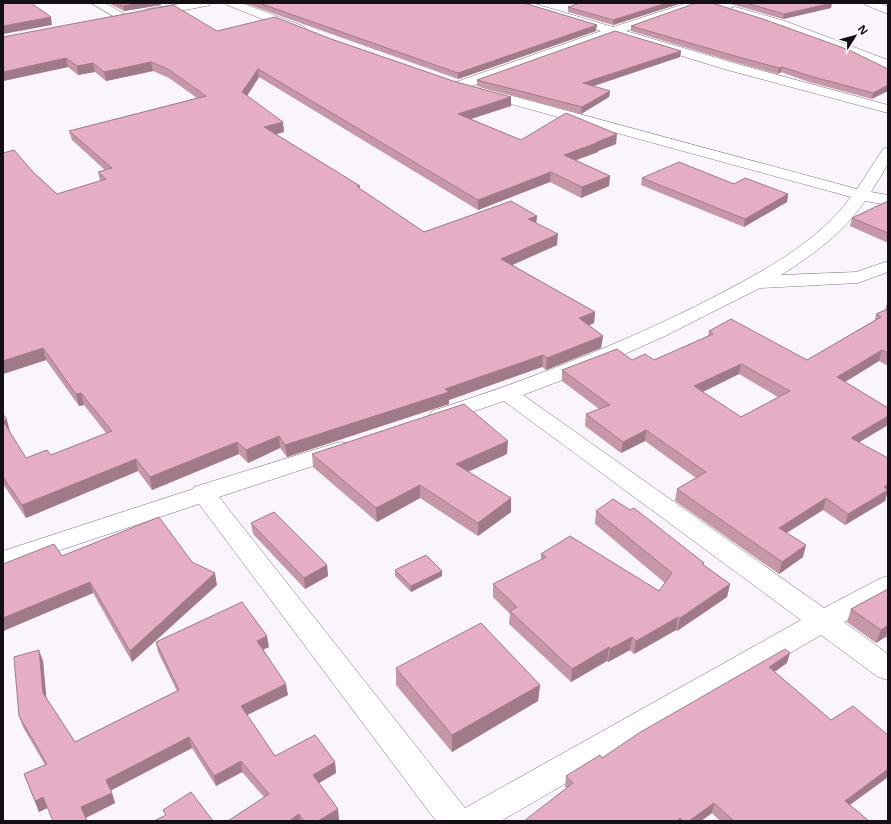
<svg xmlns="http://www.w3.org/2000/svg" width="891" height="824" font-family="'Noto Sans',sans-serif">
	<style>
		.lines { fill: none; stroke-linecap: round; stroke-linejoin: round }
		.minor-casing { stroke: #7c7280; stroke-width: 1 }
		.minor { fill: #fff; fill-rule: evenodd }
		.wall { fill: #c696a9; fill-rule: evenodd }
		.shaded-wall { fill: #a17a89 }
		.building { fill: #e6aec4; stroke: #a17a89; fill-rule: evenodd }
	</style>
	<rect width="100%" height="100%" fill="#faf4fd"/>
	<g class="lines">
		<defs>
			<path id="minor" d="M91 3H105L126 15 128 17 126 19H118Z
				M186 3H212L210 5 206 6 148 17 144 15 142 13 144 11 148 9Z
				M225 3H241L303 26 305 29 303 32H295L227 5Z
				M514 3H532L613 27 687 3H704L702 5 626 31 734 63 888 105V113L724 69 614 35 463 89H453L451 86 453 83 601 31 516 5Z
				M864 3H880L888 7V14L866 5Z
				M735 7 785 21 888 60V69L777 27 731 12 729 10 731 8Z
				M483 88 857 189 883 149 888 147V164L871 192 888 195V205L865 201C843 233 813 255 781 275L856 272 888 261V272L858 283 760 288 665 336 594 368 523 395 824 608 879 579 888 576V598L844 622 888 654V680L878 677 821 635 501 821H436L199 504 3 569V551L193 489 194 487 333 444 341 442 349 444 352 449 349 454 219 497 465 808 801 620 504 401 440 423 432 421 429 416 432 411C528 380 622 344 712 298 763 271 816 244 851 197L478 95 476 92 478 89Z"/>
		</defs>
		<use href="#minor" class="minor-casing"/>
		<use href="#minor" class="minor"/>
	</g>
	<path class="wall" d="M108 3H162H161V5L124 11Z
		M244 3H524L596 31 458 79Z
		M682 3 613 25 568 12V7Z
		M727 3H831V8L783 19Z
		M631 26 888 69 872 99 809 82 781 72 778 74 734 62 631 31Z
		M217 31 331 39 453 81 511 97V106L471 119 521 140 616 144 598 151V152L575 160 610 176 609 186 581 198 550 182 478 210 259 77 247 96 284 132 276 134 360 186V189L424 232 536 223 557 245 512 265 595 312 594 323 589 325 603 336 601 348 546 370 542 367 449 400V404L287 457 280 448 248 463 239 454 152 490 138 471 26 518 3 484V414L10 432 26 458 51 455 106 433 84 405 79 406 46 360 3 374V153L33 172 57 194 100 181 98 172 105 170 72 140 69 131 197 98 169 78 153 71 106 81 95 72 78 75 68 67 3 81V37Z
		M681 51 680 57 592 86 610 91 609 97 581 114 477 86V80Z
		M642 178 734 184 788 194 787 202 744 227 641 185Z
		M888 201V243L850 226 852 218Z
		M888 300V366L879 361 845 382 888 408V425L859 442 887 494 885 501 845 525 823 510 787 533 803 557 779 574 675 501 677 489 696 478 645 441 621 453 585 426 586 414 599 409 562 381V370L632 360H654L708 336 709 331 807 360 875 320 876 314 885 310ZM739 374 778 397 741 417 703 392Z
		M312 454H507L468 472 511 512 478 536 420 498 377 522 313 467Z
		M596 511 704 565 730 584 727 597 677 631 676 630 634 654 630 650 608 662 607 661 571 682 509 624 510 614 493 597V584L541 560V554L659 591 665 583 595 524Z
		M251 523 327 565 328 576 305 589 253 534Z
		M62 556 192 562 217 585 132 662 93 593 3 631V564Z
		M395 570 442 576 411 592 395 576Z
		M888 589V639L885 637 876 643 847 622 851 609Z
		M156 642 269 647 263 649 288 695 247 715 275 756 335 762 336 773 319 783 339 820 337 821H228L264 797 242 772 216 786 192 748 111 790 115 803 86 818 47 808 39 812 24 774 45 765 23 727 19 716 43 661 46 698 75 742 177 691 158 652Z
		M787 663 774 672 831 720 888 735V777L850 805 869 821H720L712 813 701 821H524L567 788 565 787 566 776Z
		M396 668 540 685 538 701 452 752 396 685Z"/>
	<path class="shaded-wall" d="M140 3H162H161V5L124 11 123 6Z
		M667 3H682L613 25V20Z
		M832 3 831 8 783 19 784 14Z
		M51 17 52 25 3 34V26Z
		M597 25 596 31 458 79V73Z
		M681 51 680 57 582 90 583 83Z
		M66 58 68 67 3 81V72Z
		M151 62 153 71 106 81 104 72Z
		M93 63 95 72 78 75 77 66Z
		M782 67 781 72 778 74 779 68Z
		M258 69 259 77 243 102 242 92Z
		M888 85V91L872 99 873 93Z
		M610 91 609 97 581 114 582 107Z
		M511 97V106L458 123V114Z
		M283 122 284 132 265 137 264 127Z
		M617 134 616 144 598 151V152L563 165 564 155Z
		M551 172 550 182 478 210V200Z
		M610 176 609 186 581 198 582 187Z
		M788 194 787 202 744 227 745 219Z
		M537 216 536 227 528 219Z
		M558 234 557 245 501 270V259Z
		M595 312 594 323 578 330 579 318Z
		M603 336 601 348 546 370 547 358Z
		M43 348 46 360 3 374V361Z
		M882 350 879 361 835 388 837 377Z
		M543 355 542 367 449 400V404L287 457 285 445Z
		M741 364 739 374 692 397 694 386Z
		M81 393 84 405 79 406 76 394Z
		M888 416V425L848 449 851 438Z
		M7 420 10 432 3 421Z
		M646 430 645 441 621 453 623 442Z
		M279 436 280 448 248 463 246 450Z
		M508 441 507 454 456 477V464Z
		M237 442 239 454 152 490 150 477Z
		M136 459 138 471 26 518 22 505Z
		M888 484V493L887 494 885 501 845 525 848 514Z
		M420 485V498L377 522 376 508Z
		M511 498V512L478 536V523Z
		M826 498 823 510 776 539 779 528Z
		M806 545 803 557 779 574 782 562Z
		M327 565 328 576 305 589 304 578Z
		M442 571V576L411 592V586Z
		M215 573 217 585 132 662 130 651Z
		M90 582 93 593 3 631V618Z
		M730 584 727 597 677 631 680 618Z
		M678 617 676 630 634 654 636 641Z
		M888 625V630L885 637 876 643 881 630Z
		M267 636 269 647 259 652 257 641Z
		M632 637 630 650 608 662 610 649Z
		M609 647 607 661 571 682 572 669Z
		M39 650 43 661 47 704 43 693Z
		M790 653 787 663 766 678 769 667Z
		M286 684 288 695 243 717 241 706Z
		M540 685 538 701 452 752V735Z
		M189 737 192 748 110 791 106 780Z
		M241 761 242 772 216 786 214 776Z
		M335 762 336 773 314 786 313 775Z
		M888 769V777L841 811 845 801Z
		M112 793 115 803 85 818 81 807Z
		M43 797 47 808 39 812 35 801Z
		M714 803 712 813 701 821H689Z
		M338 809 339 820 337 821H318Z
		M299 814 300 821H289Z"/>
	<path class="building" d="M3 3H31L51 17 3 26Z
		M118 3H140L123 6Z
		M259 3H524L597 25 458 73Z
		M580 3H667L613 20 568 7Z
		M696 3H712L763 19 849 50 888 69V85L873 93 810 76 782 67 779 68 735 56 631 26Z
		M746 3H832L784 14Z
		M173 5 217 31 275 17 331 39 453 81 511 97 458 114 521 140 566 113 617 134 597 142H599L564 155 610 176 582 187 551 172 478 200 258 69 242 92 283 122 264 127 360 186H357L359 188 424 232 511 201 537 216 528 219 558 234 501 259 595 312 579 318 603 336 547 358 543 355 445 389 449 392 285 445 279 436 246 450 237 442 150 477 136 459 22 505 3 477V414L7 420 3 421 26 458 47 450 51 455 112 431 81 393 76 394 43 348 3 361V153L14 150 33 172 57 194 106 179 98 172 112 168 69 131 206 96 168 69 151 62 104 72 93 63 77 66 66 58 3 72V37Z
		M615 31 681 51 583 83 610 91 582 107 477 80Z
		M679 162 734 184 745 178 788 194 745 219 642 178Z
		M888 201V233L852 218Z
		M888 309V353L882 350 837 377 888 408V416L851 438 888 458V484L884 487 888 490 848 514 826 498 779 528 806 545 782 562 677 489 706 472 646 430 623 442 586 414 610 405 562 370 617 349 632 360 645 354 654 360 713 334 709 331 731 319 807 360 881 317 876 314ZM741 364 790 391 741 417 694 386Z
		M464 404 508 441 456 464 511 498 478 523 420 485 376 508 312 454Z
		M613 499 630 510 634 508 704 563 702 564 730 584 680 618 678 617 636 641 632 637 610 649 609 647 572 669 510 611 517 607 493 584 546 557 541 554 570 536 659 591 672 573 596 511Z
		M274 512 327 565 304 578 251 523Z
		M159 517 192 562 215 573 130 651 90 582 3 618V564L54 544 62 556Z
		M426 555 442 571 411 586 395 570Z
		M888 589V625L881 630 851 609Z
		M242 602 267 636 257 641 286 684 241 706 275 756 315 735 335 762 313 775 338 809 318 821H304L299 814 289 821H228L269 794 241 761 214 776 189 737 106 780 112 793 81 807 87 821H53L43 797 35 801 24 774 47 764 19 716 14 657 39 650 43 693 75 742 179 690 156 642Z
		M481 623 540 685 452 735 396 668Z
		M785 649 790 653 769 667 831 720 853 706 888 735V769L845 801 869 821H734L714 803 689 821H683L680 818 677 821H524L573 783 566 776 600 755 602 758 639 733Z
		M191 792 213 821H154L166 815 163 810Z"/>
	<rect width="891" height="824" fill="none" stroke="#130f14" stroke-width="8"/>
	<g transform="translate(855 36) rotate(53)" stroke="#ffffff" stroke-width="3" paint-order="stroke">
	<path d="M0-3L7 15L0 10L-7 15Z" fill="#130f14"/>
	<text y="-6" font-size="11" font-weight="bold" text-anchor="middle" fill="#130f14">N</text>
	</g>
</svg>
